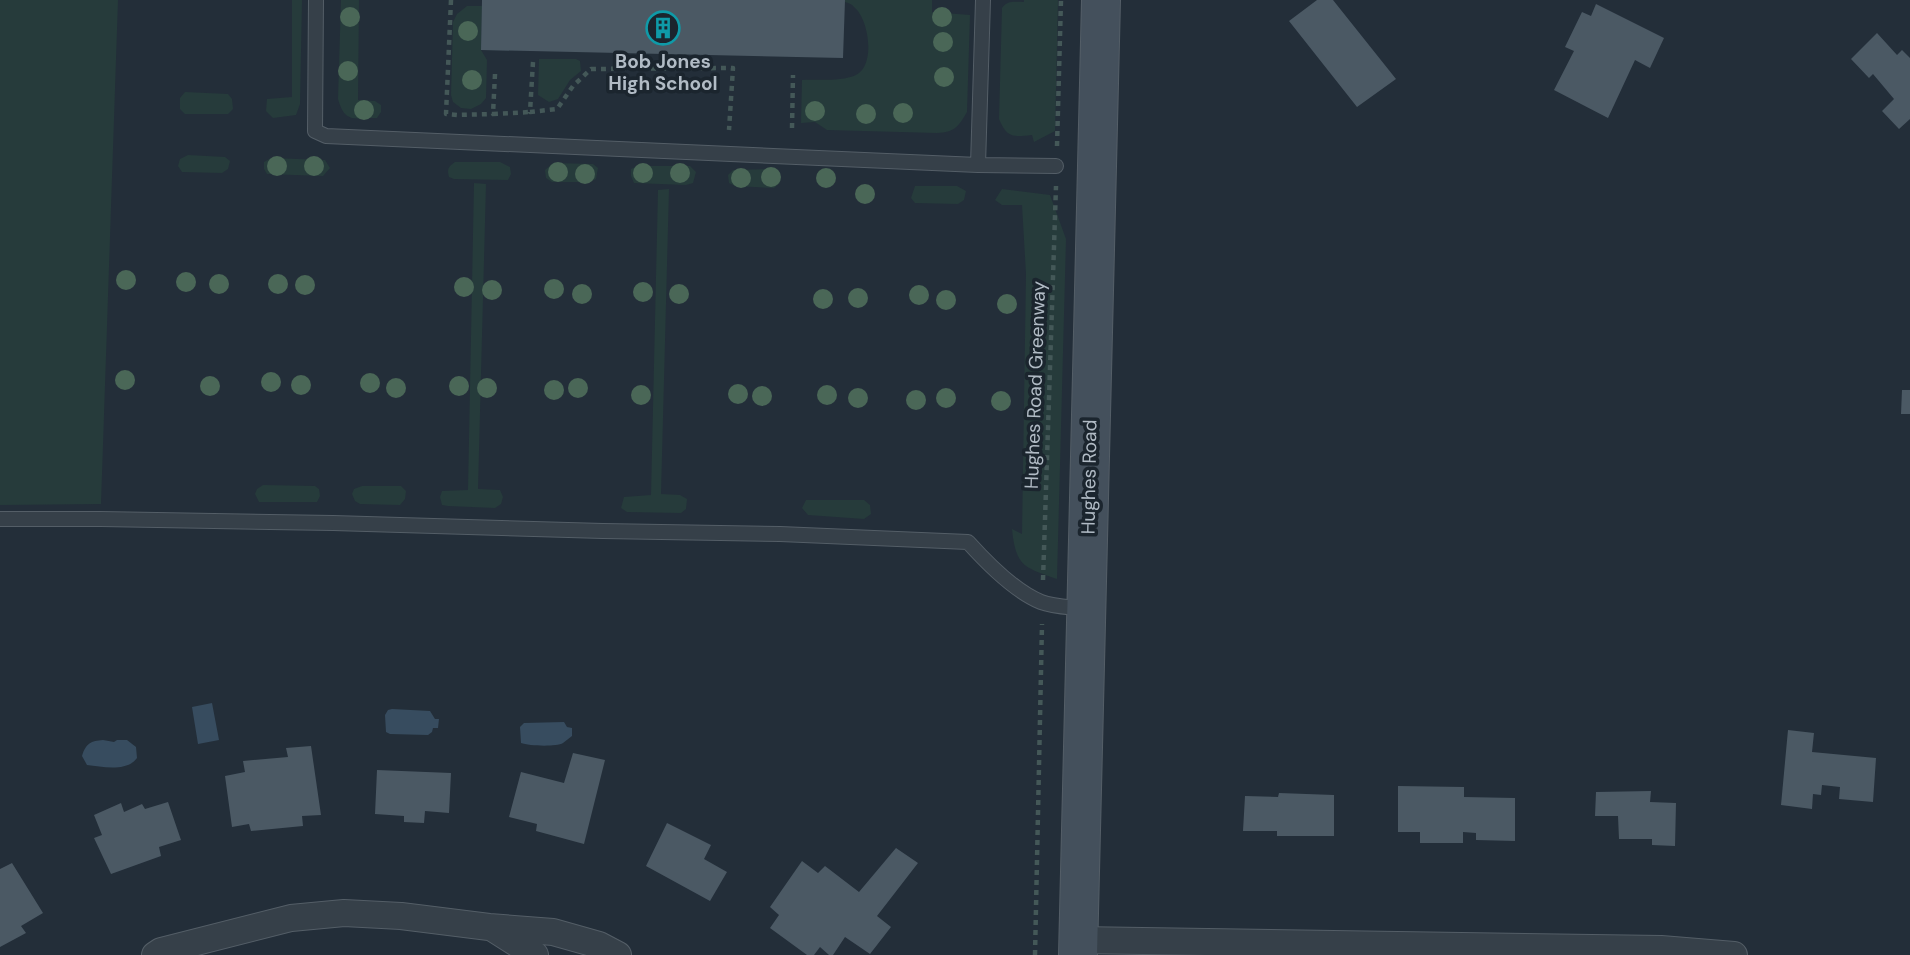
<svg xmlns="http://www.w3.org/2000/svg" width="1910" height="955" font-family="'DM Sans',sans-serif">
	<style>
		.green { fill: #263b3b }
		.water { fill: #374c5f }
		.building { fill: #4b5964 }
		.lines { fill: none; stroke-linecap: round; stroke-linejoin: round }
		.service-casing { stroke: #545e67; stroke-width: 16 }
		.minor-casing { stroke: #545e67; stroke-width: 28 }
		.secondary-casing { stroke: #545e67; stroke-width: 40 }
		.path { stroke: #445858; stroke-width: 4.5; stroke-dasharray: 5 5; stroke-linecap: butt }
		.service { stroke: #364049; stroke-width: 14 }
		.minor { stroke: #364049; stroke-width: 26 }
		.secondary { stroke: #44505c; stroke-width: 38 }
		.tree { fill: #4a6757 }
		.labels { text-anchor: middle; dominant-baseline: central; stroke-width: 7; stroke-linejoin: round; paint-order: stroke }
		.poi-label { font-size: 19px; font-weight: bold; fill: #b1bbc5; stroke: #1b252e }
		.street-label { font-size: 19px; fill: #b1bbc5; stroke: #1b252e }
	</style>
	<rect width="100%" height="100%" fill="#232e39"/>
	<path class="green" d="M0 0H118L101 504 0 505Z
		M292 0H302L300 104 296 115 273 118 266 111 267 99 292 97Z
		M341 0H359L358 100 375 101 381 105V112L377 118C355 118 345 124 338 99Z
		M845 0H932V12L970 15 967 112C958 127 955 132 937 133L827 130 815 122 801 123 802 80C819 79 840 82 856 75 876 65 869 19 854 7 852 4 848 3 845 2Z
		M1024 0H1058L1055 131 1034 142 1032 135C1013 137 1007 138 999 119L1002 8C1007 0 1016 2 1024 2Z
		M467 6H482L481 50 487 60 486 98 481 104 471 109 461 108 453 102 451 95 453 22 457 14Z
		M539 59H576L580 61 581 71 570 80 558 99 549 102 538 95Z
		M185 92 228 94 232 99 233 109 228 114H185L180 109V98Z
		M188 155 225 157 230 161 228 169 222 173 182 172 178 166 180 159Z
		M271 158 325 160 330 168 323 176 267 174 264 169V162Z
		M455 162H500L510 167 511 174 508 180 454 179 449 177C447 169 448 167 455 162Z
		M553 163 593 164 598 168 596 179 590 182H552L546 178 545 170Z
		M637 166H690L696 172 693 183 686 185 634 183 631 176V169Z
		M776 169 780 173V183L774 188 735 186 729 183 728 175 733 170Z
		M474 183 486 184 478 489 500 490 503 497 501 504 495 508 448 506 442 505 440 497 442 491 468 490Z
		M915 186H957L966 191 964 200 958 204 915 203 911 198Z
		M669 189 661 494 680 495 687 499 686 509 681 513 627 512 621 508 624 497 651 495 658 190Z
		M1002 189 1050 195 1066 239 1057 579C1024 567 1016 567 1012 529L1022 534 1026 274 1022 205H1002L995 200Z
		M263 485 315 486 319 489 320 496 317 502H259L255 494 257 489Z
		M362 486H401L406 491 405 499 400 505 360 504 355 501 352 494 354 489Z
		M806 500H864L870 505 871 514 864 519 808 515 802 508Z"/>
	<path class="water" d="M212 703 219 740 198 744 192 707Z
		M392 709 430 711 435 719H439L438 728H433L432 732 428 735 390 734 386 732 385 715 388 710Z
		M564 722 567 727 572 728V736C569 738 566 741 563 743 556 747 529 746 521 743L520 727 524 723Z
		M103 740 114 742 117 740H127L136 747 137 758C127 772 103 767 87 765L82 756C86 743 91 741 103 740Z"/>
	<path class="building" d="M482 0H845L843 58 481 50Z
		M1317 0H1333L1396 79 1357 107 1289 21Z
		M1596 4 1664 38 1650 68 1635 60 1608 118 1554 90 1574 51 1565 47 1582 12 1591 16Z
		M1877 33 1897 55 1902 50 1910 58V119L1899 129 1882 111 1894 99 1873 74 1869 78 1851 59Z
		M1902 390H1910V414H1901Z
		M1788 730 1814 733 1812 752 1876 758 1873 802 1839 799 1840 787 1822 785 1821 795 1813 794 1812 809 1781 805Z
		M311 746 321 815 302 816 303 826 251 831 249 824 232 827 225 776 245 772 243 761 288 757 286 748Z
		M573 753 605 760 584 844 536 831 537 824 509 817 521 772 564 783Z
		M377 770 451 773 449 813 425 811 424 823 404 822V816L375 814Z
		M1398 786 1464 787V797L1515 798V841L1476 840V833L1463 832V843H1420V832H1398Z
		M1651 791 1650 802 1676 803 1675 846 1652 845V839H1619L1618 816H1595L1596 792Z
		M1279 793 1334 795V836H1277V831H1243L1245 796 1278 797Z
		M168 802 181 840 159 847 161 856 111 874 94 838 102 835 94 815 121 803 124 812 142 804 145 809Z
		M667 823 711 845 704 859 727 872 710 901 646 866Z
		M896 848 918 863 877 916 891 927 870 954 845 937 833 955H829L820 947 814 955H807L770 928 779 915 770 907 802 861 818 873 825 866 859 892Z
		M12 863 43 913 21 926 26 933 0 947V869Z"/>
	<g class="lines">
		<defs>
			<path id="service" d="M316 0 315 131 326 136 978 165 1056 166
				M978 165 983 0
				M0 519H101L333 523 603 531 780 534 968 542C986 562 1016 592 1041 602 1054 607 1071 607 1085 609"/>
			<path id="minor" d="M494 929 535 955
				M1078 940 1661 949 1734 955
				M155 955 161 951 291 918 344 913 401 916 489 927 553 932 599 945 618 955"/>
			<path id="secondary" d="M1078 955 1101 0"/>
		</defs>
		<use href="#service" class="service-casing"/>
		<use href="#minor" class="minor-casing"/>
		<use href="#secondary" class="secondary-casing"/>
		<path class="path" d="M451 0 446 114 457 115 493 114
			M533 62 530 112 557 109 573 86 591 69 733 68 729 130
			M495 74 493 114 530 112
			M792 128 793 75
			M1057 146 1061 0
			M1043 580 1056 186
			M1035 955 1042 624"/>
		<use href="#service" class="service"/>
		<use href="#minor" class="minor"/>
		<use href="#secondary" class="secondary"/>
	</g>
	<g class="tree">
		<circle cx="350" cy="17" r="10"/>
		<circle cx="942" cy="17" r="10"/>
		<circle cx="468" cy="31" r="10"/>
		<circle cx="943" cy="42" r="10"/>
		<circle cx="348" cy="71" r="10"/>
		<circle cx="944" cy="77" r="10"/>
		<circle cx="472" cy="80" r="10"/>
		<circle cx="364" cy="110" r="10"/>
		<circle cx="815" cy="111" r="10"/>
		<circle cx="903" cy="113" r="10"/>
		<circle cx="866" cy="114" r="10"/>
		<circle cx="277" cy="166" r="10"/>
		<circle cx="314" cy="166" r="10"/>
		<circle cx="558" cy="172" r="10"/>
		<circle cx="643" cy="173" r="10"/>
		<circle cx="680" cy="173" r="10"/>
		<circle cx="585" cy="174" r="10"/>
		<circle cx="771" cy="177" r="10"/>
		<circle cx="741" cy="178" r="10"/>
		<circle cx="826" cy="178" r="10"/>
		<circle cx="865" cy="194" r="10"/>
		<circle cx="126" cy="280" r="10"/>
		<circle cx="186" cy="282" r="10"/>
		<circle cx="219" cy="284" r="10"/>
		<circle cx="278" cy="284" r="10"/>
		<circle cx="305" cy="285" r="10"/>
		<circle cx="464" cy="287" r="10"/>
		<circle cx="554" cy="289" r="10"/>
		<circle cx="492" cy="290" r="10"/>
		<circle cx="643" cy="292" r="10"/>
		<circle cx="582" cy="294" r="10"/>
		<circle cx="679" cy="294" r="10"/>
		<circle cx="919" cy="295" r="10"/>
		<circle cx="858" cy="298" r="10"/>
		<circle cx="823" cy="299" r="10"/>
		<circle cx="946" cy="300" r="10"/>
		<circle cx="1007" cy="304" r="10"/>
		<circle cx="125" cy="380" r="10"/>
		<circle cx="271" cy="382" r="10"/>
		<circle cx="370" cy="383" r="10"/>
		<circle cx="301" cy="385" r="10"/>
		<circle cx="210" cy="386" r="10"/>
		<circle cx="459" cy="386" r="10"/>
		<circle cx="396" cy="388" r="10"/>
		<circle cx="487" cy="388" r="10"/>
		<circle cx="578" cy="388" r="10"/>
		<circle cx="554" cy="390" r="10"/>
		<circle cx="738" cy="394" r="10"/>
		<circle cx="641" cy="395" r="10"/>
		<circle cx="827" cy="395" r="10"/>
		<circle cx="762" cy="396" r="10"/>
		<circle cx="858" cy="398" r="10"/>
		<circle cx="946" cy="398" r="10"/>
		<circle cx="916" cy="400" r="10"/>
		<circle cx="1001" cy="401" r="10"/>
	</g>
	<defs>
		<symbol id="building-ring" viewBox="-11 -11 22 22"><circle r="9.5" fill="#1b252e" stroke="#0f9aa8" stroke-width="1.5"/><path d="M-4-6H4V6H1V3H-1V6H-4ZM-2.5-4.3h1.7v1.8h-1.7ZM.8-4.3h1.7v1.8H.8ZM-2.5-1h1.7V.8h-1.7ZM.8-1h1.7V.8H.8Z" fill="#0f9aa8"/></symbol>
	</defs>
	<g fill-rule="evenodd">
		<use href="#building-ring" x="644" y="9" width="38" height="38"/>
	</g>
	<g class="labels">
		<g class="poi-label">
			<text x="663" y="61">Bob Jones<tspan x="663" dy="22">High School</tspan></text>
		</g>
		<g class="street-label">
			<text transform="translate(1035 385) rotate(-88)">Hughes Road Greenway</text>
			<text transform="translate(1089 477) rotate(-89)">Hughes Road</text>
		</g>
	</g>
</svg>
